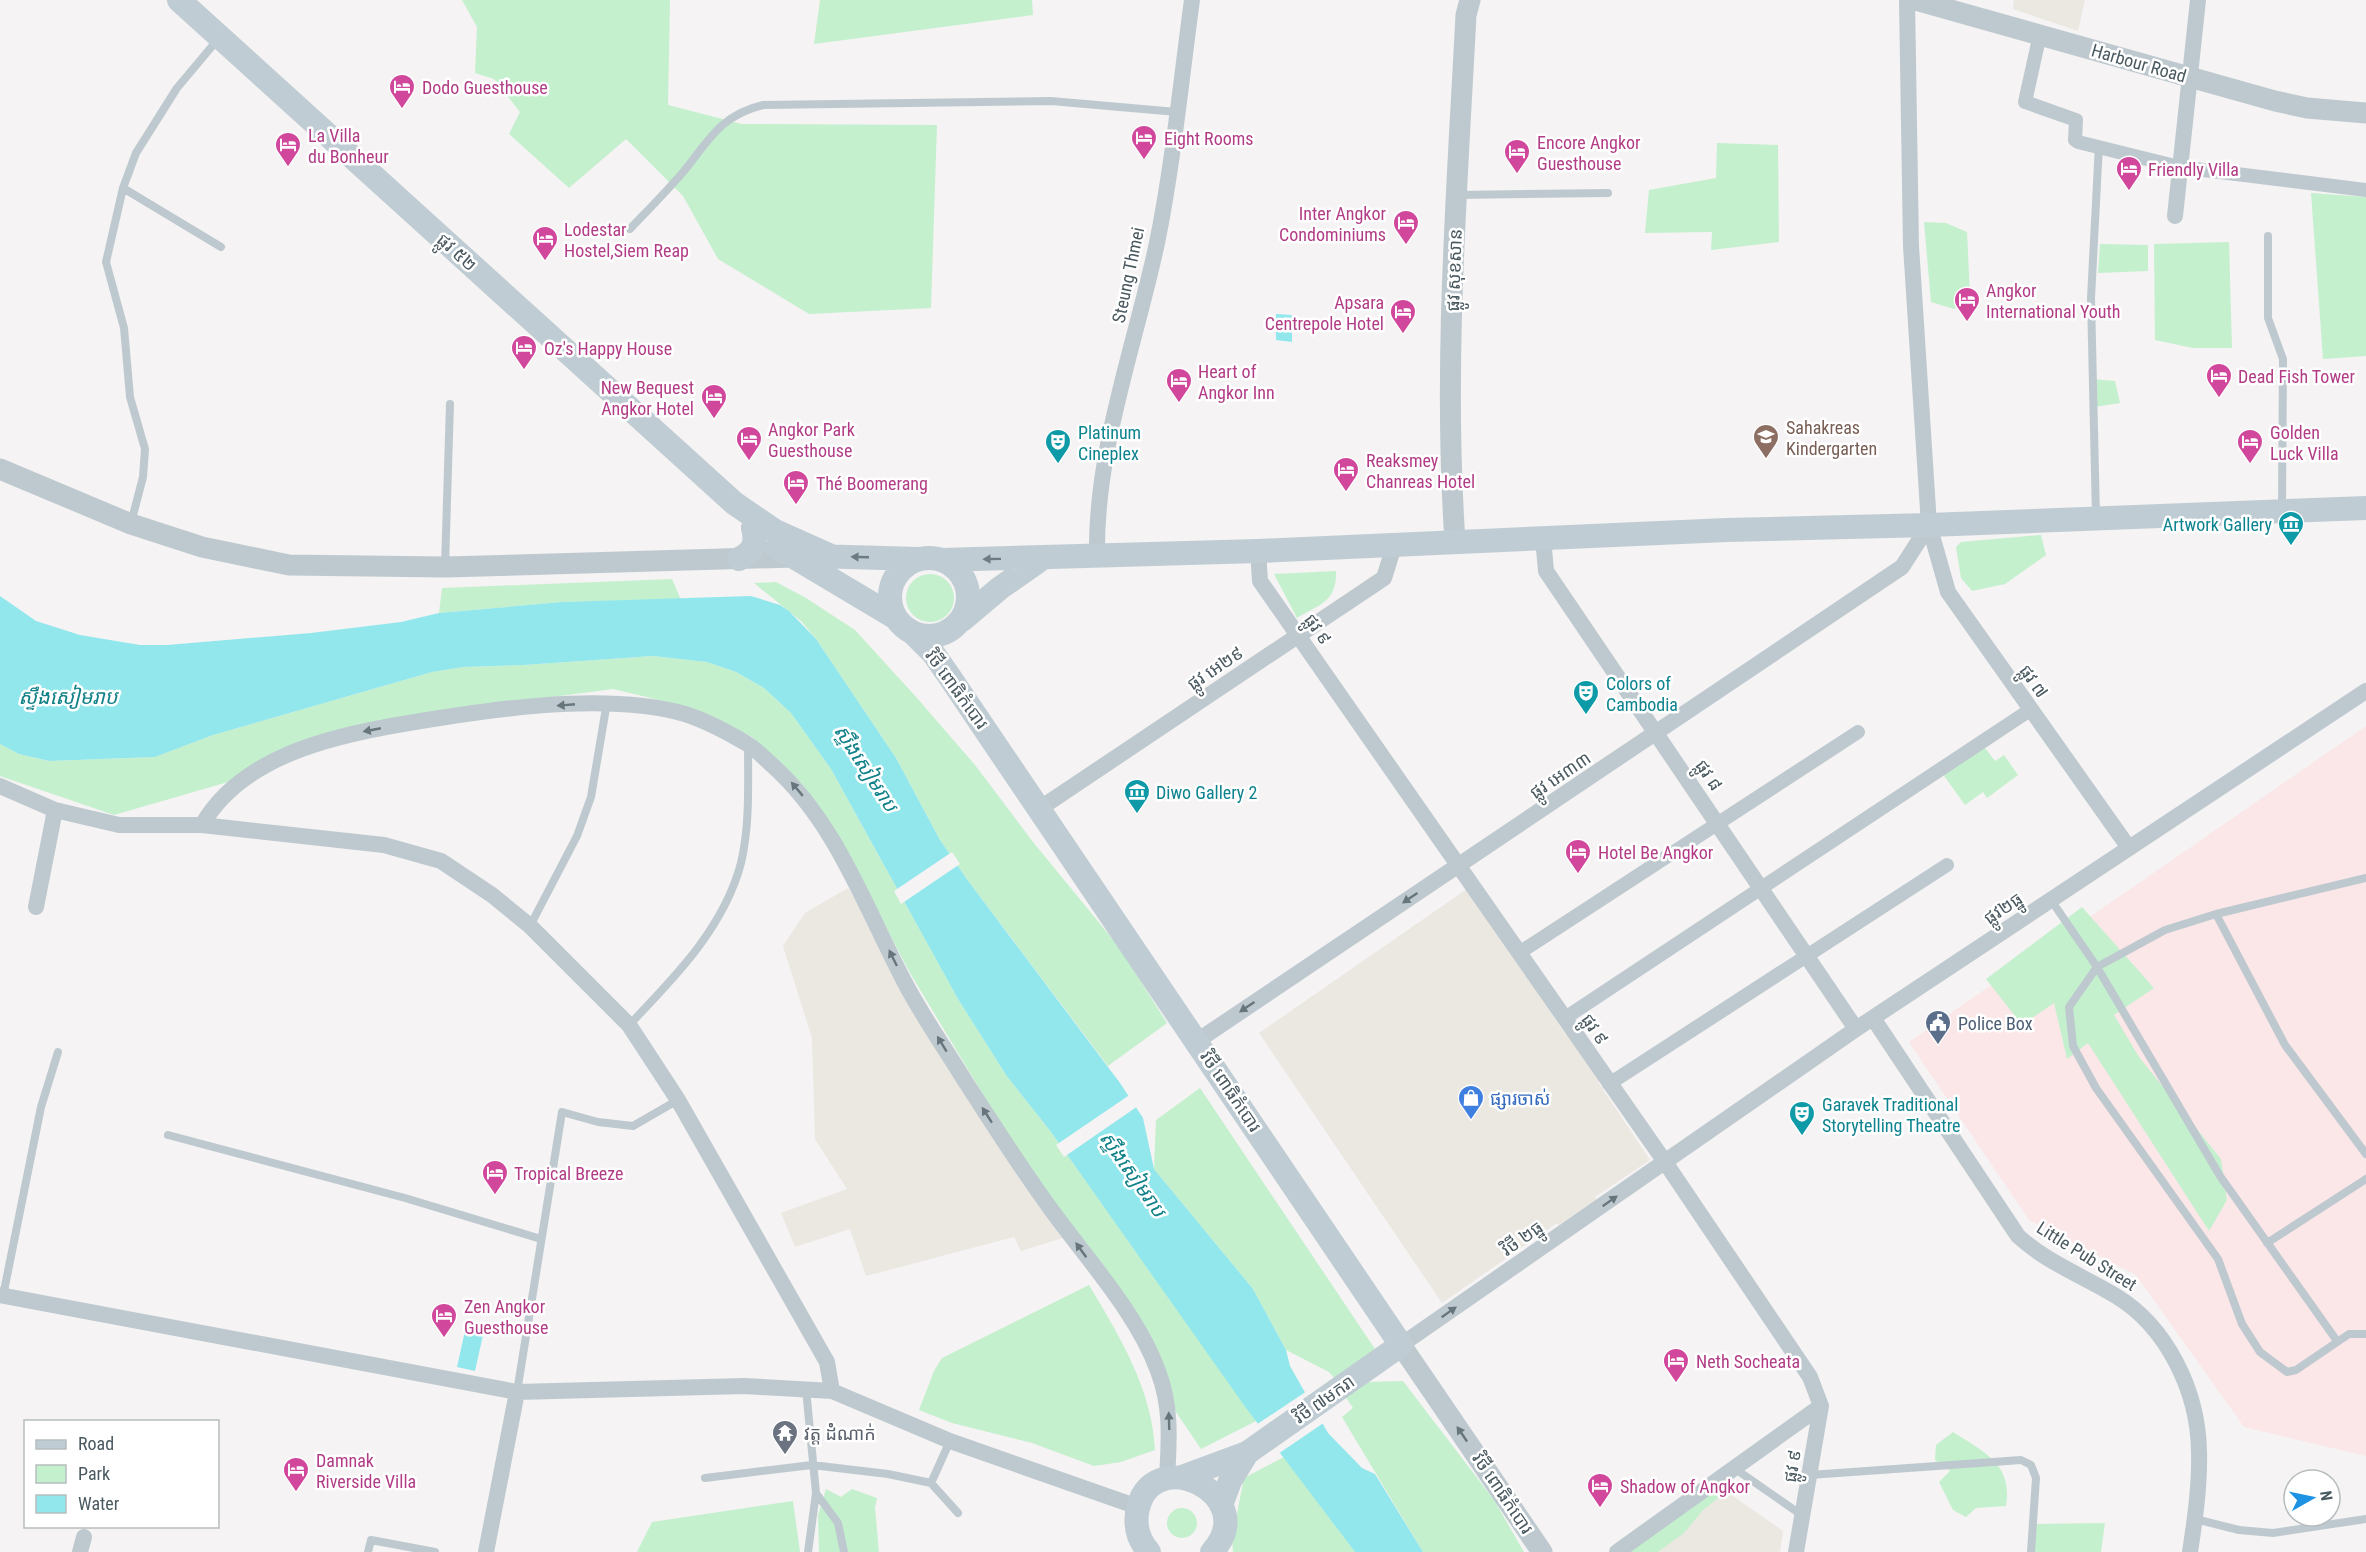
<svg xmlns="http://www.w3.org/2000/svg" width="2366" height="1552" font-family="'Roboto Condensed','Noto Sans Khmer',sans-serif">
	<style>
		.commercial { fill: #ebe7e1 }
		.medical { fill: #fbe6e8 }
		.green { fill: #c4f0ce }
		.water { fill: #92e7ec }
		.pier { fill: #f5f3f3 }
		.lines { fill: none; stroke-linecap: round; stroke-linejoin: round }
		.service { stroke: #bec9cf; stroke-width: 8 }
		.pedestrian { stroke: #bec9cf; stroke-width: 14 }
		.minor { stroke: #bec9cf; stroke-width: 16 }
		.tertiary { stroke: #bec9cf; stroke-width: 21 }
		.secondary { stroke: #bfccd3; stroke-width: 24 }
		.oneway { fill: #6d7c82 }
		.oneway2 { fill: #67757c }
		.labels { text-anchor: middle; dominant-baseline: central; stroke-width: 5; stroke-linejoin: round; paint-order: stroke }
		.street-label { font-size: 18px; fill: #4a5960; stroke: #fff }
		.hotel-label { font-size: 18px; fill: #b23c85; stroke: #fff; text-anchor: start }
		.education-label { font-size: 18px; fill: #785e54; stroke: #fff; text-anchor: start }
		.culture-label { font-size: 18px; fill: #0d838f; stroke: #fff; text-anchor: start }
		.service-label { font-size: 18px; fill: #4e5e75; stroke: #fff; text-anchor: start }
		.shop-label { font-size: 18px; fill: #366cbe; stroke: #fff; text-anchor: start }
		.worship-label { font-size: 18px; fill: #5b616d; stroke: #fff; text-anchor: start }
		.water-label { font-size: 20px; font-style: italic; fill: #108188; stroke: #fff }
	</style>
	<rect width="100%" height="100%" fill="#f5f3f3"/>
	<path class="commercial" d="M2014 0H2085L2078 31 2013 9Z
		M848 888 890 952 1069 1236 1021 1251 1014 1237 866 1276 850 1229 795 1247 781 1213 847 1189 815 1139 812 1038 783 946 805 913Z
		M1467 889 1566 1035 1571 1032 1602 1079 1598 1082 1650 1160 1595 1197 1597 1200 1559 1225 1557 1223 1442 1303 1259 1033Z
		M1727 1492 1783 1531 1780 1552H1642Z"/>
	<path class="medical" d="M2366 726V1456L2244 1427 2136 1275 2029 1220 1909 1042Z"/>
	<path class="green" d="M462 0H670L668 105 742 124 937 125 931 308 809 314 718 259 683 196 626 139 569 188 509 134 520 112 494 79 475 73 477 27Z
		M820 0H1032L1033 15 814 44Z
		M1717 143 1778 145 1779 242 1711 250 1712 232 1645 233 1649 190 1716 178Z
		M2311 193 2366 197V356L2323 359Z
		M1924 222 1946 223 1967 232 1970 296 1954 309 1931 302Z
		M2229 242 2232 348H2193L2155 340 2154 244Z
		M2100 244 2148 245V271L2098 273Z
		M2092 379 2115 381 2120 403 2094 407Z
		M2041 535 2046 555 2005 584 1972 591 1961 578 1956 547 1961 542Z
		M1336 571C1337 602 1320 604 1297 618L1274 574Z
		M906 598a24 24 0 1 1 48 0a24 24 0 1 1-48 0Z
		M672 579 681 600 562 602 439 613 442 588Z
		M776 582 806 598 855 630 917 698 975 765 1033 842 1119 947 1167 1023 1108 1066 966 878 940 840 896 758 816 639 802 622 754 583Z
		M653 656 707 662 736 672 764 688 791 713 831 769 958 999 1006 1075 1051 1132 1256 1421 1201 1449 1174 1409 1117 1286 1041 1191 910 973 861 880 804 786 752 737 684 706 613 689 422 714 235 780 114 815 0 776V744L19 754 49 761 155 757 213 735 432 672 463 667 524 665Z
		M1982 744 1995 761 2004 755 2018 775 1987 798 1983 792 1965 805 1942 773Z
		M2082 907 2154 988 2114 1015 2139 1057 2221 1159 2227 1200 2209 1231 2088 1043 2067 1059 2054 1003 2022 1025 1986 979Z
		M1200 1088 1375 1349 1336 1380 1329 1372 1286 1350 1253 1289 1154 1169 1156 1120Z
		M1089 1285C1120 1337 1152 1389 1155 1450L1121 1462 1094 1466 1032 1443 952 1423 919 1410 934 1371 942 1358Z
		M1403 1381 1494 1500 1524 1552H1423L1342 1417 1353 1408 1343 1393 1368 1382Z
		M1953 1432C1984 1452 2013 1464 2006 1506L1976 1508 1966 1517 1953 1510 1939 1482 1950 1471 1935 1460 1936 1445Z
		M1284 1457 1355 1552H1233L1232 1538 1244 1478Z
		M1719 1484 1726 1492 1703 1510 1684 1533 1658 1552H1623Z
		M826 1489 841 1497 852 1489 877 1498 875 1508 879 1552H819L818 1515Z
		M793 1501 800 1552H637L652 1522Z
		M1167 1523a15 15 0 1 1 30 0a15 15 0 1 1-30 0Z
		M2105 1523 2101 1552H2031L2034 1524Z"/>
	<path class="water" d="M1276 314 1292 315V342L1276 340Z
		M0 596 36 621 80 635 140 645H167L311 633 401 622 439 613 562 602 751 596 780 605 789 611 816 639 896 758 940 840 966 878 1120 1083 1143 1118 1154 1169 1253 1289 1286 1350 1290 1366 1328 1433 1362 1468 1375 1474 1423 1552H1355L1246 1408 1051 1132 1006 1075 958 999 831 769 791 713 764 688 736 672 707 662 653 656 524 665 463 667 432 672 213 735 155 757 49 761 19 754 0 744Z
		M467 1322 485 1326 475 1371 457 1367Z"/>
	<path class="pier" d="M952 852 960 864 901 904 894 891Z
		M1131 1094 1138 1106 1064 1157 1056 1145Z
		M1307 1391 1325 1422 1278 1454 1256 1425Z"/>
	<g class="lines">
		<path class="service" d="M123 188 221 247
			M1457 195 1608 193
			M630 229C648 210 667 191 684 171 709 140 721 115 763 105L1051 101 1177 112
			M2268 236V318L2283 359 2282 509
			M2096 517 2091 298 2099 145
			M131 523 143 477 145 449 130 397 124 328 106 262 123 188 136 153 177 88 219 38
			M445 566 450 404
			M2366 878 2216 914 2165 930 2097 967 2069 1007 2073 1046 2096 1088 2218 1259 2242 1324 2260 1352 2287 1372 2296 1370 2349 1334H2366
			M2051 900 2097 967 2220 1176 2337 1341
			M2216 914 2285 1045 2366 1154
			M530 926 577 836 591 797 607 702
			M629 1025C674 978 724 928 741 863 750 825 748 783 748 744
			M168 1135 405 1198 541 1239
			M2267 1243 2366 1179
			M3 1296 41 1107 58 1052
			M806 1389 816 1493 808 1552
			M517 1392 562 1112 598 1122 633 1126 678 1100
			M1734 1468 1803 1516
			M1810 1475 2021 1460 2031 1465 2036 1478 2031 1552
			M705 1478 812 1465 888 1474 931 1483 950 1441
			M931 1483 958 1513
			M816 1493 838 1523 844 1552
			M2195 1519 2239 1530 2273 1533 2366 1519
			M368 1552 371 1540 435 1552"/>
		<path class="pedestrian" d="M2040 34 2025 102 2076 120 2075 140 2078 142 2179 167 2366 190
			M1519 953 1858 732
			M1565 1018 2030 710
			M1609 1084 1947 865"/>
		<path class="minor" d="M1907 0 1911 246 1929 525 1948 592 2129 848
			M2175 216 2198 0
			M1543 538 1546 571 1856 1029
			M1258 551 1260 581 1665 1162 1810 1377 1821 1406 1796 1552
			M1097 556C1095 451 1135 346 1157 243 1173 164 1181 81 1192 0
			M0 786 55 810 119 825H202L384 845 441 861 492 895 530 926 629 1025 678 1100 827 1362 832 1391
			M1039 809 1384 578 1394 546
			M202 825C241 757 331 736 403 724 486 710 604 691 685 714 704 720 727 732 744 742 755 748 763 757 772 765 836 822 865 907 904 981 922 1016 945 1048 965 1081 993 1124 1020 1167 1050 1208 1086 1258 1137 1313 1158 1371 1172 1407 1169 1442 1167 1479
			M36 907 55 810
			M1873 1018 2018 1236C2046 1262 2083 1276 2116 1296 2167 1327 2198 1391 2199 1451 2200 1485 2195 1519 2190 1552
			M1197 1041 1902 567 1929 525
			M0 1295 517 1392 744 1386 832 1391 950 1441 1138 1507
			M1401 1345 1856 1029 2366 691
			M80 1552 84 1537
			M486 1552 517 1392
			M1617 1552 1821 1406"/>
		<path class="tertiary" d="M1915 0 2275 101 2307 108 2366 113
			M0 469 131 524 202 547 289 565 445 567 794 557
			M1455 541C1443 367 1457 190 1466 15L1470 0
			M1401 1345 1542 1552"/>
		<path class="secondary" d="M179 0 734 503 775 531 831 556
			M777 547 896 618
			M814 556 918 559
			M890 597a39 39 0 1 1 78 0a39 39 0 1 1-78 0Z
			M739 559C753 552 757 544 753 528
			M941 560 1258 551 1727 530 1929 525 2366 508
			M962 620 1000 588 1043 558
			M914 634 933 653 949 676 1401 1345 1247 1453 1182 1477
			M1221 1505 1230 1481 1247 1453
			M1149 1552C1139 1541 1135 1528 1137 1513 1149 1439 1264 1495 1212 1552"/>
	</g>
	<defs><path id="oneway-solid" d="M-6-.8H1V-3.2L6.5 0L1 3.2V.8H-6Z" transform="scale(1.5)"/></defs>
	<g class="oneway">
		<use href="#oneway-solid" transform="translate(860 557) rotate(-178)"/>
		<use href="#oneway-solid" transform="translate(992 559) rotate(179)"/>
	</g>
	<g class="oneway2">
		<use href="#oneway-solid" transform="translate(566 705) rotate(175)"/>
		<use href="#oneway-solid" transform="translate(372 730) rotate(169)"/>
		<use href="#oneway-solid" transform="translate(797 789) rotate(-130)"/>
		<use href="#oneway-solid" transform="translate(1410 898) rotate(146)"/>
		<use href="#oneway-solid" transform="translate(893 958) rotate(-116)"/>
		<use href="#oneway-solid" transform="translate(1247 1007) rotate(146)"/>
		<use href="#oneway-solid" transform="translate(942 1044) rotate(-121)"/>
		<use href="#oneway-solid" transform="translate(987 1115) rotate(-123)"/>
		<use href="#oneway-solid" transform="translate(1610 1201) rotate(-35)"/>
		<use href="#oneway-solid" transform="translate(1081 1250) rotate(-126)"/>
		<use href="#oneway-solid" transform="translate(1449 1312) rotate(-35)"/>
		<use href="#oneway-solid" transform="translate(1169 1421) rotate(-92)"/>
		<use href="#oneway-solid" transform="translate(1462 1434) rotate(-124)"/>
	</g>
	<defs>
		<symbol id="hotel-pin" viewBox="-11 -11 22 30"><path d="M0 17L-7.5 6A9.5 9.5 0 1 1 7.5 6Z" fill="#d1479c" stroke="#fff"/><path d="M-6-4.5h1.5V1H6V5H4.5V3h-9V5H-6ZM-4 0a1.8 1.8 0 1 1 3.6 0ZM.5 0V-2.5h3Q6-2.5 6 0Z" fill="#fff"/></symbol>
		<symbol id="school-pin" viewBox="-11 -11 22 30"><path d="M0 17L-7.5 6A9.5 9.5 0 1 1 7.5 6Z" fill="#8d6e63" stroke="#fff"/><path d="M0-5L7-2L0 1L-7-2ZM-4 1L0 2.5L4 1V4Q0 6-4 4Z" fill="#fff"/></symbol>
		<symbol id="theatre-pin" viewBox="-11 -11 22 30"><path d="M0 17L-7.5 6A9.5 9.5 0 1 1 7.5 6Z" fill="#0f9aa8" stroke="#fff"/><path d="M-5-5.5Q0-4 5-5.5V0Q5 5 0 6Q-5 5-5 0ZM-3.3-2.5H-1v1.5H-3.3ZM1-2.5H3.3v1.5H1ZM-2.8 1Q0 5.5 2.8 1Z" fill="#fff"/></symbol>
		<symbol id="museum-pin" viewBox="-11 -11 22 30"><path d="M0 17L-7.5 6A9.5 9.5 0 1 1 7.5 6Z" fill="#0f9aa8" stroke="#fff"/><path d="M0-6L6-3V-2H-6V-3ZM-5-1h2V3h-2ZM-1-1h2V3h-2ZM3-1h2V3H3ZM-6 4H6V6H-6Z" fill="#fff"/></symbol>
		<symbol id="civic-pin" viewBox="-11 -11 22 30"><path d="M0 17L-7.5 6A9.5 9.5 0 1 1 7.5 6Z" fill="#5c6f8a" stroke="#fff"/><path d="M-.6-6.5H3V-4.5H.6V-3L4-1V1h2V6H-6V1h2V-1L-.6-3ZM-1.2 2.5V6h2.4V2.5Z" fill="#fff"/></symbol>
		<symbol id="shop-pin" viewBox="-11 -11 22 30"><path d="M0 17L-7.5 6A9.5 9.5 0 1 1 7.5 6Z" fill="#3f7fe0" stroke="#fff"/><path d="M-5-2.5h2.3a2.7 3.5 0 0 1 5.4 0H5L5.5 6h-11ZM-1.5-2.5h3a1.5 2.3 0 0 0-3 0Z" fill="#fff"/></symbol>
		<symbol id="temple-pin" viewBox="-11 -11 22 30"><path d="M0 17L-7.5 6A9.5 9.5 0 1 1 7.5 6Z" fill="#6b7280" stroke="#fff"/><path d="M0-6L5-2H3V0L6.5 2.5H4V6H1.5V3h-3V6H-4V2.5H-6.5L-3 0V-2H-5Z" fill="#fff"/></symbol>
	</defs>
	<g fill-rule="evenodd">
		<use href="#hotel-pin" x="387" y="72" width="30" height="40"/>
		<use href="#hotel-pin" x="1129" y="123" width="30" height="40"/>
		<use href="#hotel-pin" x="273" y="130" width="30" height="40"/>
		<use href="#hotel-pin" x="1502" y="137" width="30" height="40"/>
		<use href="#hotel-pin" x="2114" y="154" width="30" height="40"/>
		<use href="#hotel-pin" x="1391" y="208" width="30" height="40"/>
		<use href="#hotel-pin" x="530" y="224" width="30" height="40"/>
		<use href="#hotel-pin" x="1952" y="285" width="30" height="40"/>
		<use href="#hotel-pin" x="1388" y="297" width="30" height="40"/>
		<use href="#hotel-pin" x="509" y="333" width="30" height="40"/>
		<use href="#hotel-pin" x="2204" y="361" width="30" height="40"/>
		<use href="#hotel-pin" x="1164" y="366" width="30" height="40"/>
		<use href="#hotel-pin" x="699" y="382" width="30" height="40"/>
		<use href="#school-pin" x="1751" y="422" width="30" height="40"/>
		<use href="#hotel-pin" x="734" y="424" width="30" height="40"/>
		<use href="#theatre-pin" x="1043" y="427" width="30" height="40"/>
		<use href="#hotel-pin" x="2235" y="427" width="30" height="40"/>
		<use href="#hotel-pin" x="1331" y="455" width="30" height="40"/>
		<use href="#hotel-pin" x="781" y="468" width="30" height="40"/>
		<use href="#museum-pin" x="2276" y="509" width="30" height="40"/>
		<use href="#theatre-pin" x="1571" y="678" width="30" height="40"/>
		<use href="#museum-pin" x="1122" y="777" width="30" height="40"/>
		<use href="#hotel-pin" x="1563" y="837" width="30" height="40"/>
		<use href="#civic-pin" x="1923" y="1008" width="30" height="40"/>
		<use href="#shop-pin" x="1456" y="1083" width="30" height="40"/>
		<use href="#theatre-pin" x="1787" y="1099" width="30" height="40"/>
		<use href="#hotel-pin" x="480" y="1158" width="30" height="40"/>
		<use href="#hotel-pin" x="429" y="1301" width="30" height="40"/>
		<use href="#hotel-pin" x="1661" y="1346" width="30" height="40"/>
		<use href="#temple-pin" x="770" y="1418" width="30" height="40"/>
		<use href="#hotel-pin" x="281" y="1455" width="30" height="40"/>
		<use href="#hotel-pin" x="1585" y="1471" width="30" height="40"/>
	</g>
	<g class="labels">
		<g class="street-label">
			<text transform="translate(2139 63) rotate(16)">Harbour Road</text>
			<text transform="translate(457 252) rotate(42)">ផ្លូវ ៥២</text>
			<text transform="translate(1454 270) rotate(-88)">ផ្លូវ សុខសាន</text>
			<text transform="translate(1128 275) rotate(-78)">Steung Thmei</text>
			<text transform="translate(1318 629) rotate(55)">ផ្លូវ ៩</text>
			<text transform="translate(1215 668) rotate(-34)">ផ្លូវ អេ២៩</text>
			<text transform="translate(2034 681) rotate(55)">ផ្លូវ ៧</text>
			<text transform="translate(957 689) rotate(54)">វិថី ពោធិកំបោរ</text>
			<text transform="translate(1560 775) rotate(-34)">ផ្លូវ អេ៣៣</text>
			<text transform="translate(1709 775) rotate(56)">ផ្លូវ ៨</text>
			<text transform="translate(2003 908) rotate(-34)">ផ្លូវ២ធ្នូ</text>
			<text transform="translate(1595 1029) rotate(56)">ផ្លូវ ៩</text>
			<text transform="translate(1231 1091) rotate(56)">វិថី ពោធិកំបោរ</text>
			<text transform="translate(1522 1238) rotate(-35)">វិថី ២ធ្នូ</text>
			<text transform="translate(2087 1256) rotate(32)">Little Pub Street</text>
			<text transform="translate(1324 1399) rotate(-35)">វិថី ៧មករា</text>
			<text transform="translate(1792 1466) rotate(-81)">ផ្លូវ ៩</text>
			<text transform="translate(1503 1493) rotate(56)">វិថី ពោធិកំបោរ</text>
		</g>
		<g class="hotel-label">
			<text x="422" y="87">Dodo Guesthouse</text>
			<text x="308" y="135">La Villa<tspan x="308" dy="21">du Bonheur</tspan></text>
			<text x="1164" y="138">Eight Rooms</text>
			<text x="1537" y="142">Encore Angkor<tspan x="1537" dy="21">Guesthouse</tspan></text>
			<text x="2148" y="169">Friendly Villa</text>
			<text x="1386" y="213" text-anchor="end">Inter Angkor<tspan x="1386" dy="21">Condominiums</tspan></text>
			<text x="564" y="229">Lodestar<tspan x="564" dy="21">Hostel,Siem Reap</tspan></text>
			<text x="1986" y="290">Angkor<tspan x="1986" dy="21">International Youth</tspan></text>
			<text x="1384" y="302" text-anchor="end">Apsara<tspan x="1384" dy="21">Centrepole Hotel</tspan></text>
			<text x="544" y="348">Oz's Happy House</text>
			<text x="1198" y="371">Heart of<tspan x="1198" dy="21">Angkor Inn</tspan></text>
			<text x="2238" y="376">Dead Fish Tower</text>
			<text x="694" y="387" text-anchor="end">New Bequest<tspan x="694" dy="21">Angkor Hotel</tspan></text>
			<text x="768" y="429">Angkor Park<tspan x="768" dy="21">Guesthouse</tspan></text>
			<text x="2270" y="432">Golden<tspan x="2270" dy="21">Luck Villa</tspan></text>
			<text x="1366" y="460">Reaksmey<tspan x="1366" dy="21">Chanreas Hotel</tspan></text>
			<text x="816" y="483">Thé Boomerang</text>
			<text x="1598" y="852">Hotel Be Angkor</text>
			<text x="514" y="1173">Tropical Breeze</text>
			<text x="464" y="1306">Zen Angkor<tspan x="464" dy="21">Guesthouse</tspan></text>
			<text x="1696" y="1361">Neth Socheata</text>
			<text x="316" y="1460">Damnak<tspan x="316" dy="21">Riverside Villa</tspan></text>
			<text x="1620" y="1486">Shadow of Angkor</text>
		</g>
		<g class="education-label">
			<text x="1786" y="427">Sahakreas<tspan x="1786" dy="21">Kindergarten</tspan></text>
		</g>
		<g class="culture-label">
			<text x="1078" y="432">Platinum<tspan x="1078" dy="21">Cineplex</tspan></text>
			<text x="2272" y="524" text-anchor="end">Artwork Gallery</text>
			<text x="1606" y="683">Colors of<tspan x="1606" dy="21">Cambodia</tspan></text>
			<text x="1156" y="792">Diwo Gallery 2</text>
			<text x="1822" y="1104">Garavek Traditional<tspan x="1822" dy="21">Storytelling Theatre</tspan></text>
		</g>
		<g class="service-label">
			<text x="1958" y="1023">Police Box</text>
		</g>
		<g class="shop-label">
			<text x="1490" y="1098">ផ្សារចាស់</text>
		</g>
		<g class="worship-label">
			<text x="804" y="1433">វត្ត ដំំណាក់</text>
		</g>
		<g class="water-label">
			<text x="68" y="697">ស្ទឹងសៀមរាប</text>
			<text transform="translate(866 768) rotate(57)">ស្ទឹងសៀមរាប</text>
			<text transform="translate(1133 1174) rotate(55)">ស្ទឹងសៀមរាប</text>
		</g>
	</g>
	<rect x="24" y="1420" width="195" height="108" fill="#ffffff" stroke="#b7bdbf" stroke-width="1.5"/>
	<rect x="36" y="1440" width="30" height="9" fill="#bfccd3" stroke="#b7bdbf" stroke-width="1.5"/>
	<text x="78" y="1450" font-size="18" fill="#4a5960">Road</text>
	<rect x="36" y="1465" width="30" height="18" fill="#c4f0ce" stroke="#b7bdbf" stroke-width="1.5"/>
	<text x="78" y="1480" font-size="18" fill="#4a5960">Park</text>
	<rect x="36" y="1495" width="30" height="18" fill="#92e7ec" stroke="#b7bdbf" stroke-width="1.5"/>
	<text x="78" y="1510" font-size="18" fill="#4a5960">Water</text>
	<g transform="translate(2312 1498) rotate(81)"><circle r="28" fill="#ffffff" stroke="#b7bdbf" stroke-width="1.5"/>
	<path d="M0-4.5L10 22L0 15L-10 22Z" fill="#1e93e3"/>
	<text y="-9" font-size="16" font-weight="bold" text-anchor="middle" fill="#4a5960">N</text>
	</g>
</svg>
